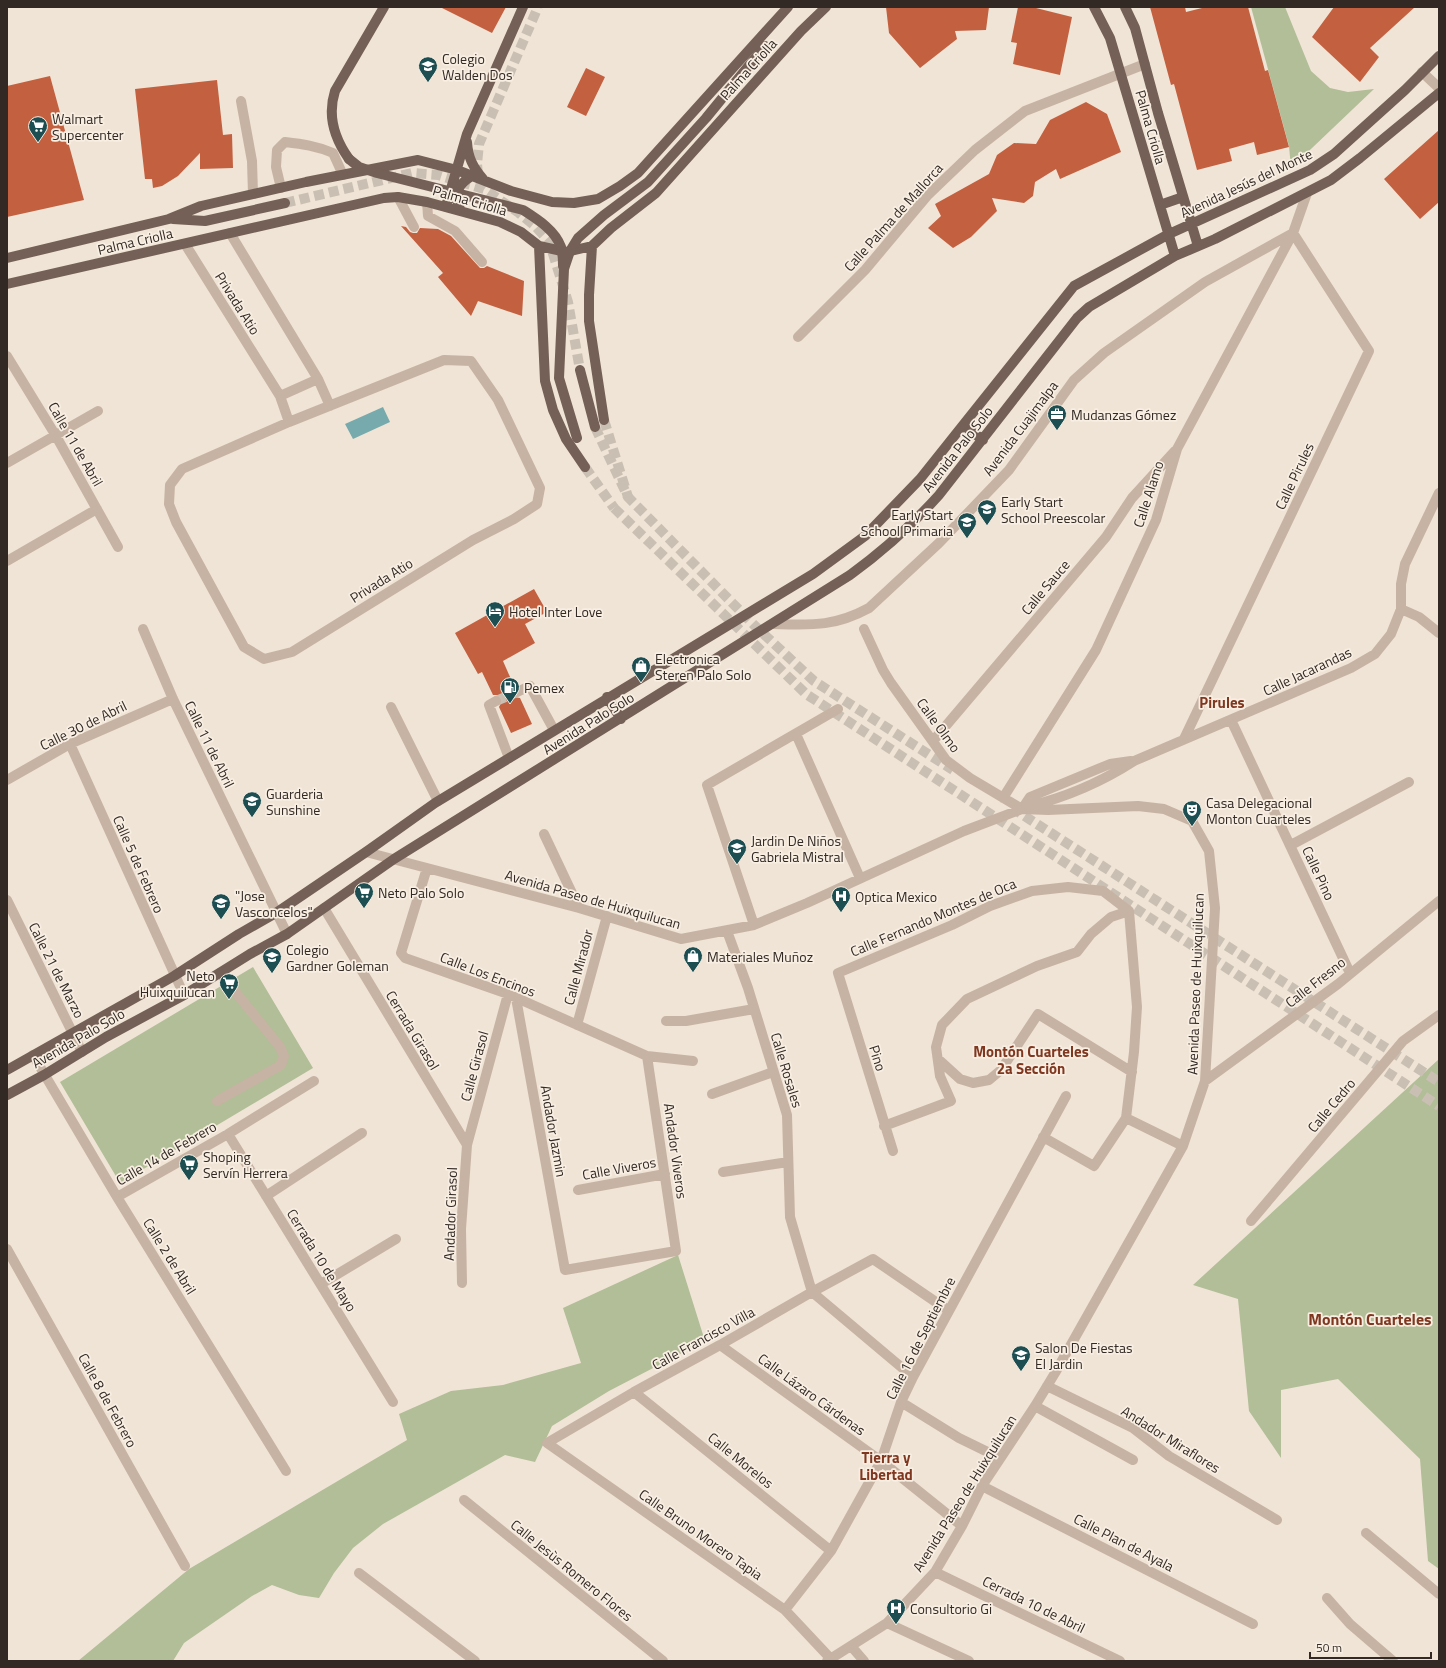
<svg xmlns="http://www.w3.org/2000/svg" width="1446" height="1668" viewBox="0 0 1446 1668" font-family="'Titillium Web',sans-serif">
	<rect width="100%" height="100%" fill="#f0e4d6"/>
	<!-- green -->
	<path fill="#b1be97" d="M1251 7H1285L1311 71 1330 88 1348 92 1374 89 1291 168 1289 146Z
		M253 967 313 1068 120 1183 60 1082Z
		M1439 1059V1569L1428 1561 1420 1459 1338 1379 1281 1390V1458L1249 1411 1238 1299 1193 1285Z
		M678 1255 705 1341 609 1391 552 1426 535 1462 505 1455 383 1524 353 1548 334 1573 319 1598 299 1595 272 1585 252 1596 184 1643 173 1661H78L189 1569 407 1440 399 1414 451 1391 503 1385 581 1363 563 1308Z"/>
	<!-- water -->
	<path fill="#76aaac" d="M383 407 390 422 353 439 345 424Z"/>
	<!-- building -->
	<path fill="#c36040" d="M440 7H506L492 33Z
		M886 7H989L986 30 955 31 957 39 920 68 889 33Z
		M1018 7H1032L1072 17 1060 75 1013 64 1017 43 1011 42Z
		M1150 7H1185L1186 12 1206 7H1248L1265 71 1268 70 1289 147 1257 155 1254 142 1229 149 1232 161 1197 170 1174 84 1171 85Z
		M1334 7H1415L1370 48 1379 57 1360 82 1312 37Z
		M586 68 605 77 586 116 567 107Z
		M50 76 84 200 7 217V86Z
		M217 80 223 135 232 134 233 168 200 169V153L178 176 162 186 153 188 152 179H145L135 89Z
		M1086 102 1107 114 1121 152 1060 179 1056 169 1035 182 1033 196 1024 203 992 198 997 211 971 237 953 248 928 228 941 216 935 204 989 174 997 155 1014 143 1036 144 1050 120Z
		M1439 130V202L1420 219 1384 179Z
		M401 226 406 227 410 232 413 233H417L420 228 438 229 451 236 480 268H484L487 266 524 281 522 316 478 301 471 316 438 277 443 273Z
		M534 589 547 612 525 624 535 643 503 661 514 686 512 689 511 694 514 697 520 698 532 724 511 733 499 707 502 701 501 697 499 695H493L482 672 478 674 455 633Z"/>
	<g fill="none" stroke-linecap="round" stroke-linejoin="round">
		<!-- minor-tunnel -->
		<path stroke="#cabfb3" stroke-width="10" stroke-dasharray="10 5" stroke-linecap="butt" d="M604 420 628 497
			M585 467 614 508
			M496 701 517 692"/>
		<!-- major-tunnel -->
		<path stroke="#cabfb3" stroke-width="10" stroke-dasharray="10 5" stroke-linecap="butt" d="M478 175 477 164 479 144 538 7
			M285 203 412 173 438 175 484 189 519 213 535 226 549 241 568 302 580 370
			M595 427 628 497 754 625 814 681 953 770
			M614 508 806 694 1439 1106
			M1012 808 1439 1082"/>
		<!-- minor -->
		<path stroke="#c7b3a3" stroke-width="10" d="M1422 72 1439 88
			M241 101 252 161 253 194
			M281 188 276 167 277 150 285 142C302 144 317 146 333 153L343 175
			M398 197 414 227
			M427 202 428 216 455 231 482 262
			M230 233 318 379 330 406
			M185 244 280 396 289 422
			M798 337 865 270 927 196 975 150 1025 111 1145 64
			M7 356 56 436 118 547
			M444 360 471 361 498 400 540 488 537 504 514 519 473 540 292 652 264 659 244 647 176 522 169 504 170 485 182 469 289 422Z
			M280 396 318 379
			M7 463 98 411
			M7 561 97 509
			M1401 609 1419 617 1439 633
			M773 624C811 625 834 627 869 608L939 543 1009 470 1074 380 1104 353 1205 282 1293 233 1369 351 1184 739
			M143 629 173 699 287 934
			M864 629 883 670 891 683 946 760 970 778 1022 809
			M517 692 530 686 554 730
			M496 701 489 705 509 758
			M391 707 438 801
			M1231 720 1350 973
			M796 734 860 878
			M933 741 1106 537 1132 498 1175 451
			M70 744 184 995
			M7 780 70 744 173 699
			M1003 798 1096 650 1156 520 1177 449 1293 233 1307 193
			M1030 806C1066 797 1103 781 1134 761L1351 668 1375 654 1391 634 1401 609V584L1405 564 1439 493
			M1022 809 1030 797 1110 764 1131 761
			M544 834 579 908
			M1291 845 1409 782
			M366 852 579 908 681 939 754 925 807 903 964 831 1022 809 1048 810 1138 806 1164 809 1192 821 1209 851 1215 908 1205 1081 1183 1146 1055 1373 1035 1406 982 1486 962 1526 935 1572 887 1623 827 1661
			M427 868 401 953 405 958 508 994 647 1056 693 1061
			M7 900 82 1052
			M324 908 467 1145
			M754 925 707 785 838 709
			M727 931 748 988 787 1115 790 1217 812 1292 913 1377
			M516 998 565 1270 676 1251 647 1056
			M666 1021H686L754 1009
			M577 1025 607 916
			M33 1055 117 1197 286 1471
			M938 1059 960 1079 973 1083 989 1080 1001 1070 1038 1014 1132 1072
			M1205 1081 1338 984 1439 901
			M712 1094 773 1072
			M217 1101 281 1065 284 1056 280 1047 220 973
			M1126 1118 1183 1146
			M884 1126 951 1101 940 1076 936 1047 942 1025 967 999 1037 966 1077 952 1091 934 1111 917 1129 911
			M228 1134 393 1402
			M1043 1137 1094 1166 1126 1118 1134 1052 1137 1007 1129 911
			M893 1151 838 973 952 925 990 906 1032 891 1068 887 1103 891 1129 911
			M723 1172 788 1162
			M578 1190 665 1174
			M266 1196 362 1133
			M117 1197 228 1134 314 1081
			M1251 1221 1403 1041 1439 1015
			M7 1249 185 1566
			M462 1283 461 1229 467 1145 508 994
			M321 1284 396 1239
			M720 1345 881 1461 962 1526
			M1047 1386 1133 1428 1169 1456 1277 1520
			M634 1392 831 1551
			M901 1402 959 1438 1000 1458
			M1035 1406 1133 1460
			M982 1486 1253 1624
			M464 1500 663 1661
			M1366 1533 1439 1594
			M935 1572 1120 1661
			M359 1573 475 1661
			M1327 1598 1350 1624 1393 1661
			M785 1610 831 1551 881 1461 901 1402 913 1377 1066 1096
			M887 1623 969 1661
			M851 1646 864 1661
			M831 1659 785 1610 547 1443 634 1392 720 1345 812 1292 873 1259 949 1311"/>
		<!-- major -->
		<path stroke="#746056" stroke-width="10" d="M1094 7 1110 38 1175 256
			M1125 7 1135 28 1158 113 1198 246
			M467 142C468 158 473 167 483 179
			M349 159C334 138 327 116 335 91L384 7
			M1160 205 1183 197
			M446 206 467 134 523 7
			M461 211C452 195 458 184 472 176
			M173 219 205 221 285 203
			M539 246 545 381 553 410 566 439 585 467
			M592 246 589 295V321L604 420
			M7 258 169 219 201 206 306 182 418 160 457 170 511 191 552 202 574 203 598 199 620 186 638 173 788 7
			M7 284 384 198 398 197 427 202 500 222 521 232 539 246 566 252 592 246 611 228 656 193 801 31 826 7
			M580 370 595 427
			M963 425 983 440
			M607 697 621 719
			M7 1070 174 976 239 934 276 913 366 852 435 803 813 574 865 536 920 479 1074 286 1169 234 1310 170 1334 154 1405 90 1439 56
			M7 1095 44 1075 106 1037 184 995 250 954 287 934 394 859 850 575C883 551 912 525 939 495L1077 318 1089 307 1175 256 1215 239 1331 180 1360 158 1439 93"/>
		<!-- major-bridge -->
		<path stroke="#746056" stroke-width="10" d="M349 159 359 167 377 173 523 210C537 219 555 230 561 247 563 253 563 260 563 266
			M577 438 559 378 564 269 570 251 578 238 604 215 648 182 706 118 765 46"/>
	</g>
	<!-- icons -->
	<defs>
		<symbol id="school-pin" viewBox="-11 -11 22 30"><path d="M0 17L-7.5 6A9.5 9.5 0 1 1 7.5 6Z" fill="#1c4e52" stroke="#f8eee2"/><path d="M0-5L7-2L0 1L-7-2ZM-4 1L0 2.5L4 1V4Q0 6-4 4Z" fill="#fff"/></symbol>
		<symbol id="supermarket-pin" viewBox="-11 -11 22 30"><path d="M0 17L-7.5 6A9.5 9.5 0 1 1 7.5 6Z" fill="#1c4e52" stroke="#f8eee2"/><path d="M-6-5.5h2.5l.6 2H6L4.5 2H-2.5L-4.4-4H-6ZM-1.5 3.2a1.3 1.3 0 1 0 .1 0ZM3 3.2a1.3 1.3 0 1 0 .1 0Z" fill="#fff"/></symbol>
		<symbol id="office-pin" viewBox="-11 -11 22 30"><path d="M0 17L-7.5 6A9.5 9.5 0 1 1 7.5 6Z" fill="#1c4e52" stroke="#f8eee2"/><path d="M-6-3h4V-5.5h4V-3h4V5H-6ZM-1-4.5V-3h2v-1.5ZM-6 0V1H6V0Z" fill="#fff"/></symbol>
		<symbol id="hotel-pin" viewBox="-11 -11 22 30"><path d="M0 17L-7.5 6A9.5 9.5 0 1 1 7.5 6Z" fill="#1c4e52" stroke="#f8eee2"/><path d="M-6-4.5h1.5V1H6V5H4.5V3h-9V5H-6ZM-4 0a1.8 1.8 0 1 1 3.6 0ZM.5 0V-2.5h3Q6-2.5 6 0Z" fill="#fff"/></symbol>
		<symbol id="shop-pin" viewBox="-11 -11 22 30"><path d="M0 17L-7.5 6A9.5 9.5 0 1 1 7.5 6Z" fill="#1c4e52" stroke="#f8eee2"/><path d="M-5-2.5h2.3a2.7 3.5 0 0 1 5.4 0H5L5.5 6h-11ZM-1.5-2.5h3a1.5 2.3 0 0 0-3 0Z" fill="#fff"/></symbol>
		<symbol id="fuel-pin" viewBox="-11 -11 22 30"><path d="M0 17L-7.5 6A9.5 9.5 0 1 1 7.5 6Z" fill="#1c4e52" stroke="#f8eee2"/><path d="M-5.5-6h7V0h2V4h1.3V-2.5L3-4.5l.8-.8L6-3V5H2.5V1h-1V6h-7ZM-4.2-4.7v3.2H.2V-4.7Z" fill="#fff"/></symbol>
		<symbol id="theatre-pin" viewBox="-11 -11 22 30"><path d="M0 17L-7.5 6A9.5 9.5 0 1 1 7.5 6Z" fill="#1c4e52" stroke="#f8eee2"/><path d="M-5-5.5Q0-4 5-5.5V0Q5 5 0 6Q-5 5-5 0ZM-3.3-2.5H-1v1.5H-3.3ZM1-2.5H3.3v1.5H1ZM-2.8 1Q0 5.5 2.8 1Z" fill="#fff"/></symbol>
		<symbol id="hospital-pin" viewBox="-11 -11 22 30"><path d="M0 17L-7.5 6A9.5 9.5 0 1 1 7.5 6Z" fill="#1c4e52" stroke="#f8eee2"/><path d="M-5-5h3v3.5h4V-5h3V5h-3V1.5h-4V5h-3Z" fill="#fff"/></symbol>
		<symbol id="university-pin" viewBox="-11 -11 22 30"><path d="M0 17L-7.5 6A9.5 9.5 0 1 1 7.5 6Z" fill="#1c4e52" stroke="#f8eee2"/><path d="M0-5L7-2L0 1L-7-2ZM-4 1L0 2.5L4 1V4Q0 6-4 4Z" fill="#fff"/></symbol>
	</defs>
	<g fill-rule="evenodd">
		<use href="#school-pin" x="417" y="55" width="22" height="30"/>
		<use href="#supermarket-pin" x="27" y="115" width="22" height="30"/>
		<use href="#office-pin" x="1046" y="403" width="22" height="30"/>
		<use href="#school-pin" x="976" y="498" width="22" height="30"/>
		<use href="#school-pin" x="956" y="511" width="22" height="30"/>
		<use href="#hotel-pin" x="484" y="600" width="22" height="30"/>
		<use href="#shop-pin" x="630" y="655" width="22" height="30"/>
		<use href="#fuel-pin" x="499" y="676" width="22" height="30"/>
		<use href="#school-pin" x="241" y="790" width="22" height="30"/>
		<use href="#theatre-pin" x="1181" y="799" width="22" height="30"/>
		<use href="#school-pin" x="726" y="837" width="22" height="30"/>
		<use href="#supermarket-pin" x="353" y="881" width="22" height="30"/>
		<use href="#hospital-pin" x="830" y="885" width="22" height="30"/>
		<use href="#school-pin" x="210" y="892" width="22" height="30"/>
		<use href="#shop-pin" x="682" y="945" width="22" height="30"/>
		<use href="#school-pin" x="261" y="946" width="22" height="30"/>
		<use href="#supermarket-pin" x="218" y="972" width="22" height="30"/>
		<use href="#supermarket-pin" x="178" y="1153" width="22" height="30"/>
		<use href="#university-pin" x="1010" y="1344" width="22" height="30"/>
		<use href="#hospital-pin" x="885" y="1597" width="22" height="30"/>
	</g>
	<g text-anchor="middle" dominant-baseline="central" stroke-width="3.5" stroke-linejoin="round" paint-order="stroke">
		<!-- poi labels -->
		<g font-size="14" fill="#322925" stroke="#f8eee2" text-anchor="start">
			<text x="442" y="58">Colegio<tspan x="442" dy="16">Walden Dos</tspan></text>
			<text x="52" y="118">Walmart<tspan x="52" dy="16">Supercenter</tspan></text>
			<text x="1071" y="414">Mudanzas Gómez</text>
			<text x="1001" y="501">Early Start<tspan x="1001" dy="16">School Preescolar</tspan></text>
			<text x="953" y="514" text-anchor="end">Early Start<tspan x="953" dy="16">School Primaria</tspan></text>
			<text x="509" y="611">Hotel Inter Love</text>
			<text x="655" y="658">Electronica<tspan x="655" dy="16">Steren Palo Solo</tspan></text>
			<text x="524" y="687">Pemex</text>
			<text x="266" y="793">Guarderia<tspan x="266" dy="16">Sunshine</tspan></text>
			<text x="1206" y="802">Casa Delegacional<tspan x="1206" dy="16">Monton Cuarteles</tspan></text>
			<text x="751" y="840">Jardin De Niños<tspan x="751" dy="16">Gabriela Mistral</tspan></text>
			<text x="378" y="892">Neto Palo Solo</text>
			<text x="235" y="895">"Jose<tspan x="235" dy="16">Vasconcelos"</tspan></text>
			<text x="855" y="896">Optica Mexico</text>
			<text x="286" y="949">Colegio<tspan x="286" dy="16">Gardner Goleman</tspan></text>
			<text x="707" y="956">Materiales Muñoz</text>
			<text x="215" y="975" text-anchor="end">Neto<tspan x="215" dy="16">Huixquilucan</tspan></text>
			<text x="203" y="1156">Shoping<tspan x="203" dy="16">Servín Herrera</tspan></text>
			<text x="1035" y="1347">Salon De Fiestas<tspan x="1035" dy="16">El Jardin</tspan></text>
			<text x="910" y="1608">Consultorio Gi</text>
		</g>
		<!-- street labels -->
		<g font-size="14" fill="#322925" stroke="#f8eee2">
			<text transform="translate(748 69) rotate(-48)">Palma Criolla</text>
			<text transform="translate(1151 127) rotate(74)">Palma Criolla</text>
			<text transform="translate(1246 183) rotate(-25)">Avenida Jesús del Monte</text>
			<text transform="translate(470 200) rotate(16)">Palma Criolla</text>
			<text transform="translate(893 217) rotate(-48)">Calle Palma de Mallorca</text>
			<text transform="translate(135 241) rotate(-13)">Palma Criolla</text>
			<text transform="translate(238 303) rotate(58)">Privada Atio</text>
			<text transform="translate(1020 428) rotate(-53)">Avenida Cuajimalpa</text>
			<text transform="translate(76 444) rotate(60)">Calle 11 de Abril</text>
			<text transform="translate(957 449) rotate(-52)">Avenida Palo Solo</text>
			<text transform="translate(1294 476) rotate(-65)">Calle Pirules</text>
			<text transform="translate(1148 494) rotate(-72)">Calle Alamo</text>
			<text transform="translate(381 580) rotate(-32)">Privada Atio</text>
			<text transform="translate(1045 587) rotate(-50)">Calle Sauce</text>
			<text transform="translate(1307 671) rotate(-25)">Calle Jacarandas</text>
			<text transform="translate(588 723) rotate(-32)">Avenida Palo Solo</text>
			<text transform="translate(83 725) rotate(-26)">Calle 30 de Abril</text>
			<text transform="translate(939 725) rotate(54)">Calle Olmo</text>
			<text transform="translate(210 744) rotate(64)">Calle 11 de Abril</text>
			<text transform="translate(139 864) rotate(66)">Calle 5 de Febrero</text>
			<text transform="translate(1319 873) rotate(65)">Calle Pino</text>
			<text transform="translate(593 899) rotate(16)">Avenida Paseo de Huixquilucan</text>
			<text transform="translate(933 917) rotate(-23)">Calle Fernando Montes de Oca</text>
			<text transform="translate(578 967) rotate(-75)">Calle Mirador</text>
			<text transform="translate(57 970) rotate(63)">Calle 21 de Marzo</text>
			<text transform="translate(488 974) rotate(21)">Calle Los Encinos</text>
			<text transform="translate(1315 982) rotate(-38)">Calle Fresno</text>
			<text transform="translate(1195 984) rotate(-88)">Avenida Paseo de Huixquilucan</text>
			<text transform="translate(413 1030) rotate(59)">Cerrada Girasol</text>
			<text transform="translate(78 1038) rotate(-30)">Avenida Palo Solo</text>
			<text transform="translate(878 1058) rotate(73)">Pino</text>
			<text transform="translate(474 1066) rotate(-75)">Calle Girasol</text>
			<text transform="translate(787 1070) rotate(73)">Calle Rosales</text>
			<text transform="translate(1331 1105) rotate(-50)">Calle Cedro</text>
			<text transform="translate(554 1131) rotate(80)">Andador Jazmin</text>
			<text transform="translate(676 1151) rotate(82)">Andador Viveros</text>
			<text transform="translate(166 1153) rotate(-30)">Calle 14 de Febrero</text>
			<text transform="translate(619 1168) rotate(-10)">Calle Viveros</text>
			<text transform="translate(450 1214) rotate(-88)">Andador Girasol</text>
			<text transform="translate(170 1256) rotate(58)">Calle 2 de Abril</text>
			<text transform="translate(322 1260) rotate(58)">Cerrada 10 de Mayo</text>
			<text transform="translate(703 1338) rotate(-29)">Calle Francisco Villa</text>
			<text transform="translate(920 1338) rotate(-63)">Calle 16 de Septiembre</text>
			<text transform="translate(812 1394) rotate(36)">Calle Lázaro Cárdenas</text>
			<text transform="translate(108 1400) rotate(61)">Calle 8 de Febrero</text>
			<text transform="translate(1171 1439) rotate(32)">Andador Miraflores</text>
			<text transform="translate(741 1460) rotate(39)">Calle Morelos</text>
			<text transform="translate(964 1493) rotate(-58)">Avenida Paseo de Huixquilucan</text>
			<text transform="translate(701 1534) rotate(35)">Calle Bruno Morero Tapia</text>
			<text transform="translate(1124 1542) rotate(27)">Calle Plan de Ayala</text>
			<text transform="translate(572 1570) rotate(39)">Calle Jesùs Romero Flores</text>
			<text transform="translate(1034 1604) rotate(26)">Cerrada 10 de Abril</text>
		</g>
		<!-- neighbourhood labels -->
		<g font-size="15" font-weight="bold" fill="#7f3720" stroke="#f8eee2">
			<text x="1222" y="702">Pirules</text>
			<text x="1031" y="1051">Montón Cuarteles<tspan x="1031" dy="17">2a Sección</tspan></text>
			<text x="886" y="1457">Tierra y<tspan x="886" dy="17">Libertad</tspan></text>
		</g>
		<!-- quarter labels -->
		<g font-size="16" font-weight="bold" fill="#7f3720" stroke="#f8eee2">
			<text x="1370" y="1319">Montón Cuarteles</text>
		</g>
	</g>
	<!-- border -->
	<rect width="1446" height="1668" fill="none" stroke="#322925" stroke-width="16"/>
	<!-- scale -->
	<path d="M1310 1652v6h121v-6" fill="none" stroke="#322925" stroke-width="2"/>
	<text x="1316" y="1652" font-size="12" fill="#322925" stroke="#f8eee2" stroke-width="3" paint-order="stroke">50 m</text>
</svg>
